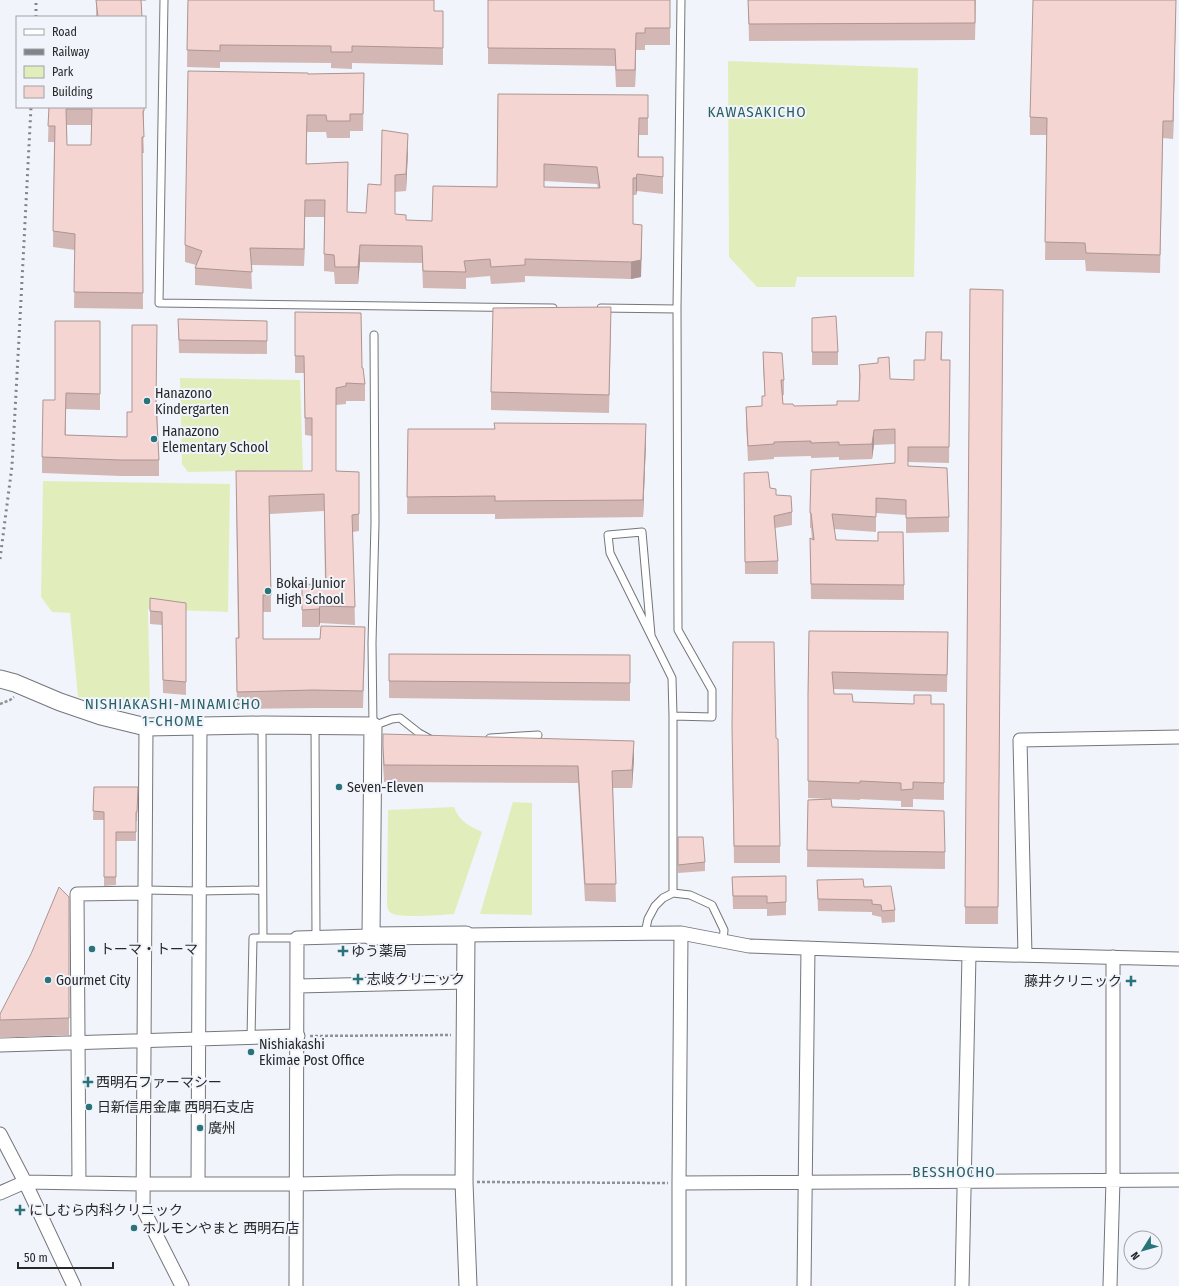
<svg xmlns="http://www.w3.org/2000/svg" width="1179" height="1286" viewBox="0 0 1179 1286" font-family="'Fira Sans Condensed','Noto Sans JP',sans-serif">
	<rect width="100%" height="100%" fill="#f1f4fa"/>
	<!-- green -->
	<path fill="#e1eebc" d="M728 61 918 68 914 277H797L795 287H757L729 257Z
		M180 378 300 380 303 470 188 472 182 464Z
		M43 481 230 484 228 612 148 609 150 703 78 697 70 613 52 612 41 597Z
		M513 802 532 803V915L480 914Z
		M454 807C459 821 469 826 482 832L454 914C442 915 403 918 393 914 387 912 387 906 387 900L388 810Z"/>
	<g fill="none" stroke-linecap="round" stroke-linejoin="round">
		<defs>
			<path id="service" d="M164 0 159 303 553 308
				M601 308 677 309
				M374 335 375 523 372 643 373 726 392 719 400 718 419 733 430 739
				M651 635 642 532 608 535 610 553 672 678 673 716
				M262 725 263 938
				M315 726 316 937
				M490 738 538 735
				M145 890 199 891 262 890
				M673 893V716L712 717V690L678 630 677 309 681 0
				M645 933 648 919 655 906 663 898 673 893 690 895 712 905 724 930 723 941
				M251 1038 253 938H297"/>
			<path id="minor" d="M146 727 143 1209 182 1286
				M466 935 681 933 749 946 969 954 1179 959
				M1025 955 1020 740 1179 737
				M298 986 466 982
				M0 1045 298 1036
				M0 1134 25 1182 74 1286
				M79 1183 77 894 144 893
				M679 1183 1179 1180
				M198 1184 200 726
				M0 1193 25 1182 142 1184H296L396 1182H464
				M296 1286 297 938 371 936
				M679 1286V1183L681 933
				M804 1286 808 948
				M962 1286 969 954
				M1110 1286 1113 1180V957"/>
			<path id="tertiary" d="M0 679 15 683 60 702 101 716 146 727 262 725 373 726 371 936 466 935 464 1182 468 1286"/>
		</defs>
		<!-- service casing -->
		<use href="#service" stroke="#73767b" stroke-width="9"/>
		<!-- minor casing -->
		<use href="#minor" stroke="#73767b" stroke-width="15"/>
		<!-- tertiary casing -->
		<use href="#tertiary" stroke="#73767b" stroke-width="19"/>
		<!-- path -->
		<path stroke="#8f9195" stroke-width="2.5" stroke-dasharray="3 2" stroke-linecap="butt" d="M0 704 10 700 14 697
			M310 1036 451 1035
			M477 1182 668 1183"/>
		<!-- service -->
		<use href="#service" stroke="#fff" stroke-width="7"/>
		<!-- minor -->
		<use href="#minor" stroke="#fff" stroke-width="13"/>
		<!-- tertiary -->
		<use href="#tertiary" stroke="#fff" stroke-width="17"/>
		<!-- rail -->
		<path stroke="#838488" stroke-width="3" stroke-dasharray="2 4" stroke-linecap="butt" d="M36 17V0
			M0 559 12 466 19 338 31 107"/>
	</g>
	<!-- wall -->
	<path fill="#d3b7b5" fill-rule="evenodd" d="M96 0H146V1H141L142 17H96Z
		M188 0H434V11H443V65L352 63V69L331 68V63L220 62V68L187 67Z
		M488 0 670 28V45H645V50H636L635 87H616L615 66 488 64Z
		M748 0H976L975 40 749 41Z
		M1176 0 1173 139 1163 138 1160 273 1086 271 1085 260H1045L1047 135H1030V117Z
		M364 73 363 131H350V138H327L326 132H307L306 164 348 179 347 212 366 213 381 185 408 151 406 191 395 192V214L406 220 432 221 497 187 498 94 648 118V135H639V157L663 177V194L637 191 636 195H633V224L642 242 641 277 631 279 525 276V282L491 284 490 276 466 278V289L423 288 422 263 360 262 358 284H335L334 272 324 271V217H305L304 266 251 265 252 289 195 285V268L196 265 185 262V245L308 74ZM544 181 597 184 598 188 544 187Z
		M49 107H144V127H143L144 153H142L143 309 74 308 75 250 53 247 54 142H48ZM67 125H91V145H67Z
		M970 289 1003 290 998 924H965Z
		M295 312 362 368 365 384V401H346V404L336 405V471L359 472V531L353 532 355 625 320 623 319 627H302V584L325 585 324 511 270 514 271 612H263V639L365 644 363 708H313L237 709 236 638H238L236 488 312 471V436L305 435 304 373H295Z
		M812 318 838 352V365H812Z
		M178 319 267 321V354L179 353Z
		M100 321V410L66 409V435L127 437 132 412 157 406 159 460V476H121L42 473V457L55 400Z
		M611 324 609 413 491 410V392Z
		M942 348V360H950L949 463 908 462V466L949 517V532L906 533V515L876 513V532L834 529 836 540 904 585V600L811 599 810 538 812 539 811 528H810V513L895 463V444L874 445 872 459 839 460V457L811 458V456L774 457V459L748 461 746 422V407L762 406V396H765L763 367V352L784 380V395H783V404L794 406 837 405 859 401V365L890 379 914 380 925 360Z
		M408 429 646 442 643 517 495 519V514H407Z
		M744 473 770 488 792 512V525L775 528 778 561V574H745Z
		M186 603V695L163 693 162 625 150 624V611Z
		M809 631 948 632 947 692 833 689 834 694 853 702 914 704H944V800L913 799V807H901V801L860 799V800L831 799 832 807 945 852V869L807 867 808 800 829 799 808 798V694Z
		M389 654 630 655V701L389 698Z
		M383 734 634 759 632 788H613L616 902 585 901 578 783 384 782 383 765Z
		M776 738 780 846V863H734L732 744Z
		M94 787H138L137 821H136V841H116V885L104 886V820H93Z
		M678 837 705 862V871L678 873Z
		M786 876V915L767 916V909H733L732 877Z
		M817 880 864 887 895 910V922L882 923 881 917 872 915V912L818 911Z
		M69 897V1035L0 1038V1014Z"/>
	<!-- shaded-wall -->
	<path fill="#ac9593" d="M1176 0 1173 139V121Z
		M636 33V50L635 87V70Z
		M307 115V132L306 181V164Z
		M408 134V151L406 191V174Z
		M637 174V191L636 195V178Z
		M305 200V217L304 266V249Z
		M642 225 641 277 631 279V262Z
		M360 245V262L358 284V267Z
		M646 424V442L643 517V500Z
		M874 430V445L872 459V444Z
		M320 606V623L319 627V609Z
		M634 741V759L632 788V770Z"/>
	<!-- building -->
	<path fill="#f5d5d2" stroke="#ac9593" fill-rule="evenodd" d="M96 0H141L142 17H98Z
		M188 0H434V11H443V48L352 46V52H331V46L220 45V51L187 50Z
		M488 0H670V28H645V33H636L635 70H616L615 49 488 48Z
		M748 0H975V23L749 24Z
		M1033 0H1176L1173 121H1163L1160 255 1086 253 1085 243 1045 242 1047 118 1030 117Z
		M188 71 308 73V74L364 73 363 114H350V121H327L326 115H307L306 164 348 162 347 212 366 213 368 184 381 185 382 130 408 134 406 174 395 175V214L406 215V220L432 221 433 186 497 187 498 94 648 95V118H639L638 157H663V177L637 174 636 178H633V224L642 225 641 260 631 262 525 259V265L491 267 490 259 464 261 466 272 423 271 422 246 360 245 358 267H335L334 255 324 254 325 200H305L304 249 250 248 252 272 195 268 202 251 185 245ZM544 164 597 167 600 188 544 187Z
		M49 107H144V111H143L144 137H142L143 293 74 292 75 234 53 231 55 126H48ZM66 109H92L91 145H67Z
		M970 289 1003 290 998 907H965Z
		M611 307 609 395 491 392 493 308Z
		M295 312 361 313 362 368H363L365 384 346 383V386L336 388V471L359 472V514L352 515 355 607 320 606 319 609 302 610V584L326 585 324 494 269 496 271 595H263V639H320L321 626 365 627 363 691 313 690 237 692 236 638H239L236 471H312V418H305L304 356H295Z
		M836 316 838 352H812V318Z
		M178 319 267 321V341L179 340Z
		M55 321H100V394L66 393 65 435 127 437V412H132V325H157L156 403 159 460H121L42 457 43 400H55Z
		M926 332H942L941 360H950L949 447H908V466L947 468 949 517 906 518V500L876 498V517L832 514 836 540 878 541V532H903L904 585 811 584 810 538 814 540 811 513H810L811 470 895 463V429L874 430 872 444 839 445V442L811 443V441L774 442V444L748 446 746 407 762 406V396H765L763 352 782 353 784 380H781L783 404H793L794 406 837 405V401H859L860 375 859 365 878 363V358L889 357 890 379 914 380V360H925Z
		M494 423 646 424 643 500 495 501V496L407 497 408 429H495Z
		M768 472 770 488 776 489V495L791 496 792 512 774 516 778 561 745 562 744 473Z
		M150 598 186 603V682L163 680 162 612 150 611Z
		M809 631 948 632 947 675 832 672 834 694H852L853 702 914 704V695H931V704H944V783L913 782V789L901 790V783L860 781V783L808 781V694Z
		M733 642H774L776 738 778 739 780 846H734L732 727Z
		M389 654 630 655V683L389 681Z
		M383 734 634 741 632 770 612 771 616 884H585L578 766 384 765 383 747Z
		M94 787H138L137 812H136V832H116V877H104V812L93 811Z
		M831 799 832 807 944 811 945 852 807 850 808 800Z
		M678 837H703L705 862 678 865Z
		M786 876V902L767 903V896H733L732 877Z
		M863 879 864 887 891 886 895 910 882 911 881 905 872 904V900L818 899 817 880Z
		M59 887 69 897V1018L0 1020V1014L31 954Z"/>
	<!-- markers -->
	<g fill="#2a737a" stroke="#f1f4fa" stroke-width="1.5">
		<circle cx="147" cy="401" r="4"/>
		<circle cx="154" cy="439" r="4"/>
		<circle cx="268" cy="591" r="4"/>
		<circle cx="339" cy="787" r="4"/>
		<circle cx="92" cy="949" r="4"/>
		<path d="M341 945h4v4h4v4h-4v4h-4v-4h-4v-4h4z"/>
		<path d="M356 973h4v4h4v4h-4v4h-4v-4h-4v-4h4z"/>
		<circle cx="48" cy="980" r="4"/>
		<path d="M1129 975h4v4h4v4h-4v4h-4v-4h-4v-4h4z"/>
		<circle cx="251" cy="1052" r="4"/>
		<path d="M86 1076h4v4h4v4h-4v4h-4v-4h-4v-4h4z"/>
		<circle cx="89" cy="1107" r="4"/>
		<circle cx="200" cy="1128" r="4"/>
		<path d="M18 1204h4v4h4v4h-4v4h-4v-4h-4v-4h4z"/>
		<circle cx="134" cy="1228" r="4"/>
	</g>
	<g text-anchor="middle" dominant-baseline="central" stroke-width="4" stroke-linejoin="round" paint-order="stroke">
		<!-- poi labels -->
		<g font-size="14" fill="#27282a" stroke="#f1f4fa" text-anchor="start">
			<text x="155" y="393">Hanazono<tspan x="155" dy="16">Kindergarten</tspan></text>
			<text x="162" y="431">Hanazono<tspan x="162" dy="16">Elementary School</tspan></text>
			<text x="276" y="583">Bokai Junior<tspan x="276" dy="16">High School</tspan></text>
			<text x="347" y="787">Seven-Eleven</text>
			<text x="100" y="949">トーマ・トーマ</text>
			<text x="351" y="951">ゆう薬局</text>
			<text x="367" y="979">志岐クリニック</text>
			<text x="56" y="980">Gourmet City</text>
			<text x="1122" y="981" text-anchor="end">藤井クリニック</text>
			<text x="259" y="1044">Nishiakashi<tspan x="259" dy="16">Ekimae Post Office</tspan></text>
			<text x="96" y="1082">西明石ファーマシー</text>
			<text x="97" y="1107">日新信用金庫 西明石支店</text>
			<text x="208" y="1128">廣州</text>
			<text x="29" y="1210">にしむら内科クリニック</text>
			<text x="142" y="1228">ホルモンやまと 西明石店</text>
		</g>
		<!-- neighbourhood labels -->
		<g font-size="15" letter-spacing="1" fill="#286167" stroke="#f1f4fa">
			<text x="757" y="112">KAWASAKICHO</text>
			<text x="173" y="704">NISHIAKASHI-MINAMICHO<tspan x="173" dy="17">1-CHOME</tspan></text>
			<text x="954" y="1172">BESSHOCHO</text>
		</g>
	</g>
	<!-- legend -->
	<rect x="16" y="16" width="130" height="92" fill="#f1f4fa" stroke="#a0a2a7"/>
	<rect x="24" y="29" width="20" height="6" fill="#ffffff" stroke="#a0a2a7"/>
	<text x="52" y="36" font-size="12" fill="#27282a">Road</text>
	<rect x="24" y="49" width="20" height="6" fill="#838488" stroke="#a0a2a7"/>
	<text x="52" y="56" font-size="12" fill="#27282a">Railway</text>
	<rect x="24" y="66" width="20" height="12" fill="#e1eebc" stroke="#a0a2a7"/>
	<text x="52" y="76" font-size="12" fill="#27282a">Park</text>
	<rect x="24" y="86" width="20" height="12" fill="#f5d5d2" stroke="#a0a2a7"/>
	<text x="52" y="96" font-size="12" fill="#27282a">Building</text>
	<!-- north arrow -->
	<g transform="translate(1143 1250) rotate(233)"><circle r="19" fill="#f1f4fa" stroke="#a0a2a7"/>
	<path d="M0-3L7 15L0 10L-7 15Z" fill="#2a737a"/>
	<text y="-6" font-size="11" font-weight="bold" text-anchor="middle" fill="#27282a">N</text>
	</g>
	<!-- scale -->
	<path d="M18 1262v6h95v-6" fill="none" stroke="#27282a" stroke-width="2"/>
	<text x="24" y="1262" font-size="12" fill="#27282a" stroke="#f1f4fa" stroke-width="3" paint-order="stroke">50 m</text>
</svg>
